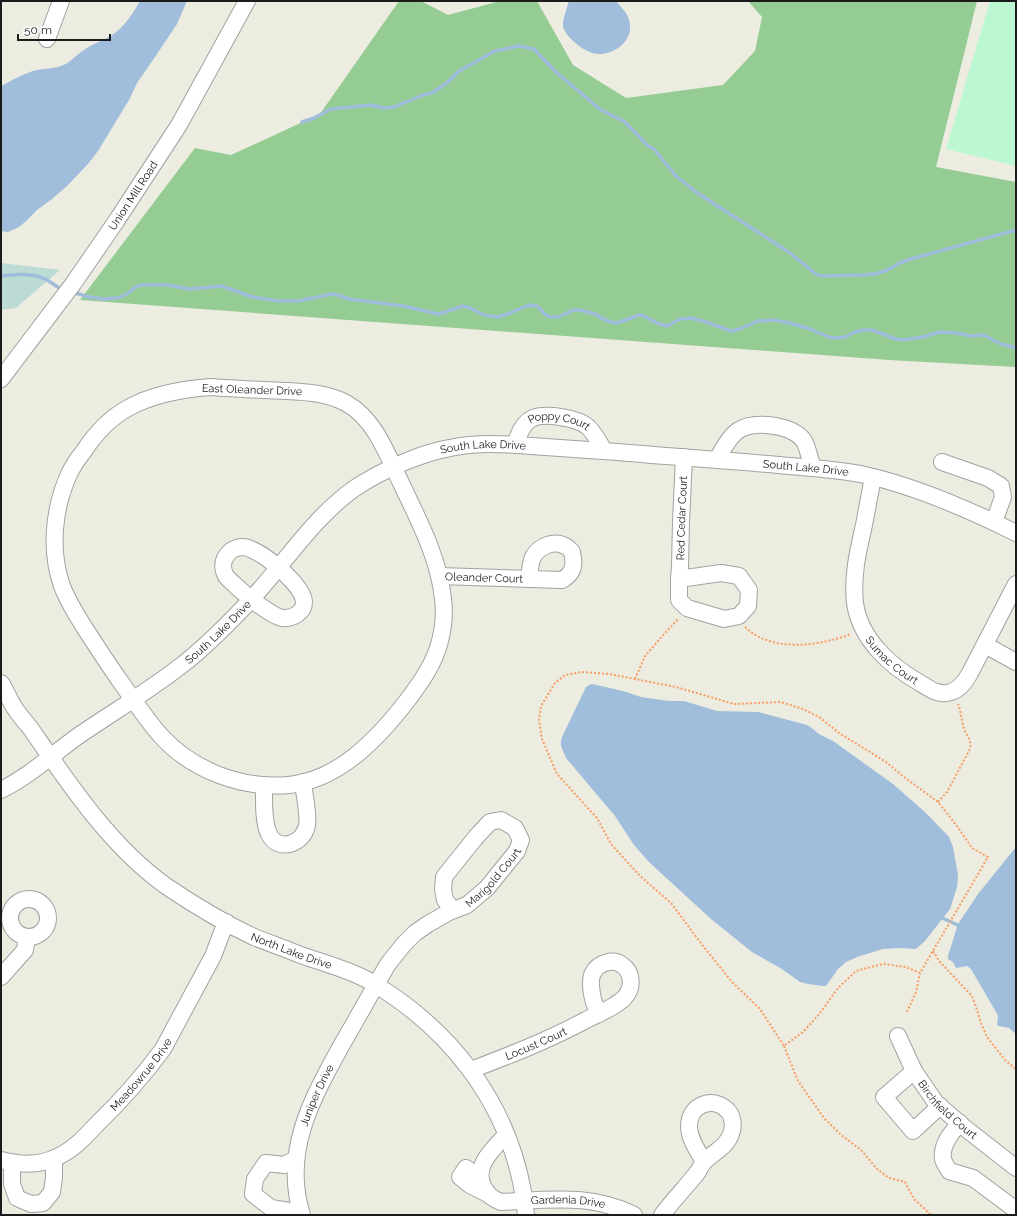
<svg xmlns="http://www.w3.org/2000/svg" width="1017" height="1216" viewBox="0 0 1017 1216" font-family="Raleway,sans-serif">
	<rect width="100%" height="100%" fill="#ecece0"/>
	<!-- forest -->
	<path fill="#95cc94" d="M399 1H421L448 15 500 1H537L573 65 626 98 723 85 755 51 762 17 748 1H977L936 167 1016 182V367L889 360 80 300 195 148 231 155 320 114Z"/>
	<!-- wetland -->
	<path fill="#bddbd5" d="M1 263 60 270 16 308 1 310Z"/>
	<!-- park -->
	<path fill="#bbf8d1" d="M990 1H1016V166L946 149Z"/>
	<!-- water -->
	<path fill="#a0bddb" d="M140 1H187L177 24 155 57 137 83 129 100 98 151 88 164 67 186 52 199 37 210 25 222 19 227 8 232 1 231V86C13 80 24 73 37 70 45 68 54 69 61 66 70 63 76 55 84 50 92 44 102 41 111 36 124 27 132 15 140 1Z
		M569 1H616C619 5 623 9 626 13 639 35 619 55 597 54 587 53 577 45 570 38 567 34 563 30 563 25 563 19 567 7 569 1Z
		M592 684 623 691 641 697 669 701H684L717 711 758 712 807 725 813 729 819 734 833 741 893 784 926 813 949 837 953 847 958 875 957 887 950 909 925 941 916 949 898 948 883 949 857 957 846 962 838 969 826 986H823L808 984 800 982 782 969 752 952 711 919 662 874 648 861 634 845 615 816 566 758 561 746V741L562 737 586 687 589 685Z
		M1016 847V1034L1009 1028 999 1026 997 1025 998 1016 996 1012 971 969 967 966 956 968 953 962 948 959V956L958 924 978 894Z"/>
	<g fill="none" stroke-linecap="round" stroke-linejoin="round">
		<!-- stream -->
		<path stroke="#a0bddb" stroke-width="3.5" d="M302 122 314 118 331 109 371 105 384 108 394 107 423 95 432 93 448 82 459 71 495 51 519 46 534 49 556 72 601 110 625 122 648 146 654 149 676 176 696 192 790 253 816 274 821 276 863 275 875 274 885 271 900 263 911 259 1016 230
			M1 276C16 274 31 273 45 279 52 282 57 288 64 290
			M72 292 89 297 104 299 117 298 127 294 133 289 140 285H167L190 289 221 286 253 297 278 301H298L332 294 338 295 349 299 403 306 429 312 439 314 463 306 470 308 484 315 497 317 508 314 529 305 537 306 546 315 551 317H558L574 310H580L595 314 603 319 611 322 616 323 623 321 639 315 644 316 657 323 666 326 669 325 680 319 691 318 703 321 731 331 740 329 758 321 773 320 790 323 810 329 829 337 835 338 845 337 855 332 863 330H872L896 339 903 340 923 337 940 332 956 333 972 336 984 335 1001 344 1016 348
			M940 917 962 927"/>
		<defs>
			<g id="minor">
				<path d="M47 39 61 1"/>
				<path id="s1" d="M1 379 73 284 117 220 179 125 247 1"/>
				<path d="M211 387C236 389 261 390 286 391 306 392 327 393 346 403 375 419 387 454 401 483 418 519 439 558 443 599 445 614 443 632 438 648 431 669 417 688 403 706 375 741 338 780 289 785 242 789 193 771 161 736 146 719 133 699 120 681 108 664 97 647 86 630 77 616 68 602 62 586 49 549 54 506 70 472 74 464 79 457 84 451 95 434 110 418 128 408 153 394 183 389 211 387Z"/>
				<path id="s2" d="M515 445C518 436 522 424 531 419 544 412 578 418 588 427 595 434 600 443 604 451"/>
				<path d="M717 459C723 450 729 436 739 430 755 420 793 425 804 441 808 448 810 460 813 468"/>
				<path d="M942 462 988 478 1001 486 1003 497 994 522"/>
				<path id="s3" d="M873 477C870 493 867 509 864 525 858 551 852 576 855 603 860 639 890 666 920 683 930 689 939 696 951 692 960 689 965 682 970 673L1016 584"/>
				<path d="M241 547C244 547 248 547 250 549 265 554 303 585 304 602 304 613 292 619 282 618 278 617 274 615 271 613 258 605 248 597 237 587 233 583 229 580 226 576 223 571 222 564 225 558 229 551 233 548 241 547Z"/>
				<path d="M721 573 739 576 749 590 748 606 739 616 724 619 687 608 679 600V579Z"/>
				<path id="s4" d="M439 576 562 580C574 573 575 565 572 552 570 550 568 547 565 546 554 540 539 546 533 557 530 563 530 572 529 579"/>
				<path id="s5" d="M679 579 680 567 681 522 684 457"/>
				<path d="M985 645 1016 662"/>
				<path id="s6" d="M1 683C7 692 10 702 16 710 21 717 26 723 31 729 69 784 110 846 166 886 194 905 224 923 254 937 269 943 284 948 298 954 322 963 349 969 371 982 449 1028 507 1101 523 1192 524 1199 525 1207 526 1215"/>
				<path d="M264 785C264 798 263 823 269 834 278 853 304 844 307 825 309 815 304 794 303 782"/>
				<path id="s7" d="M1 790C30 776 55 752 81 734 115 711 150 690 182 665 204 648 225 627 245 606 282 568 311 519 355 488 381 471 420 453 450 448 477 442 505 444 531 446 560 448 589 450 618 452 672 457 725 460 779 465 808 468 837 469 865 475 918 487 968 509 1016 533"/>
				<circle cx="29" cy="918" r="19"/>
				<path d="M1 977 25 950 27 937"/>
				<path id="s8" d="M898 1036 914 1071 936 1103 965 1128 1016 1168"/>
				<path id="s9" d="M471 1070C510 1055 549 1040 586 1020 596 1015 606 1011 615 1005 619 1002 623 1000 625 997 633 988 633 972 622 965 613 958 598 963 593 973 590 978 591 988 592 994 593 1001 596 1008 599 1014"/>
				<path d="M914 1071 884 1097 913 1131 940 1106"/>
				<path d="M960 1123C951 1133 941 1145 943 1159 944 1163 947 1167 949 1171L973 1178 1016 1210"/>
				<path id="s10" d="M506 1135C493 1149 472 1167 484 1188 489 1196 493 1199 501 1202 548 1200 590 1193 634 1215"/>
				<path d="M296 1159 284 1165 266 1163 255 1179 253 1194 271 1208 301 1213"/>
				<path id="s11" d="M1 1160C20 1165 39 1166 57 1157 73 1150 85 1137 97 1124 121 1101 143 1076 163 1049L213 956 226 922"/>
				<path d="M12 1163V1184L17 1198 31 1204 43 1203 52 1192 54 1177V1159"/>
				<path d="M480 1178 466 1168 460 1177 470 1185 488 1194"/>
				<path id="s12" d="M302 1215C282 1152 312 1099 341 1046 357 1019 372 991 388 964L404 944 415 933 428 924 449 912 467 905 487 888 517 851 521 840 515 828 501 820 490 822 476 837 444 877 443 889 445 900 453 910"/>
				<path d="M662 1215C673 1200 686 1187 697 1173 700 1169 701 1165 704 1162 713 1152 726 1148 731 1134 734 1127 733 1116 728 1111 713 1095 689 1105 689 1126 689 1139 698 1151 704 1162"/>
			</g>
		</defs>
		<!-- minor casing -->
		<use href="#minor" stroke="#a2a2a2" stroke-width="18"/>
		<!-- path -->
		<path stroke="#f99d64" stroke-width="2" stroke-dasharray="2 2" stroke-linecap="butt" d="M745 627C772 653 819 646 851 634
			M582 672 609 674 676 687 734 704 781 702 803 709 819 717 839 733 886 762 904 777 938 802 957 826 972 848 988 857 920 973 906 967 883 964 856 971 838 988 820 1013 803 1032 784 1046 760 1009 732 982 703 946 671 903 640 876 611 844 597 818 557 774 542 739 539 720 541 706 555 683 565 675Z
			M635 679 645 656 665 633 678 619
			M938 802 947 792 970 749C972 737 965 736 963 725 961 717 961 712 958 704
			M933 951 940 962 972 996 977 1010 981 1023 987 1037 1005 1060 1016 1069
			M907 1012 916 992 920 973
			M784 1046 798 1081 824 1118 840 1134 861 1150 878 1170 889 1178 905 1182 914 1199 931 1215"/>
		<!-- minor -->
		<use href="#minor" stroke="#fff" stroke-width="16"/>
	</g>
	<g text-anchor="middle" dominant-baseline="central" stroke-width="3" stroke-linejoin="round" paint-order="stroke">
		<!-- street labels -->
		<g font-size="11" fill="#1b1b1b" stroke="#fff">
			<text stroke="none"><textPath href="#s1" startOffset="226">Union Mill Road</textPath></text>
			<text transform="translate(252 390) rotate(2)">East Oleander Drive</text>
			<text stroke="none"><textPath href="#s2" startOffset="60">Poppy Court</textPath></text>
			<text stroke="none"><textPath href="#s7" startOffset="605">South Lake Drive</textPath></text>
			<text stroke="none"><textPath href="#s7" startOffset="929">South Lake Drive</textPath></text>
			<text stroke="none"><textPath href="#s5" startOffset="61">Red Cedar Court</textPath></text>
			<text stroke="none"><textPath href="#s4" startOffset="45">Oleander Court</textPath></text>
			<text stroke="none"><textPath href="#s7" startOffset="269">South Lake Drive</textPath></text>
			<text stroke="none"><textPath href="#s3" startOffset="198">Sumac Court</textPath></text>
			<text stroke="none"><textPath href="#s12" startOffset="412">Marigold Court</textPath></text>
			<text stroke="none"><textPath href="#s6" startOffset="405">North Lake Drive</textPath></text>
			<text stroke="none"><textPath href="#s9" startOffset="70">Locust Court</textPath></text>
			<text stroke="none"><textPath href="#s11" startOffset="176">Meadowrue Drive</textPath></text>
			<text stroke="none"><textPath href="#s12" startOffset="124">Juniper Drive</textPath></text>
			<text stroke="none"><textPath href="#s8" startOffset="90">Birchfield Court</textPath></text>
			<text stroke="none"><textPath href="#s10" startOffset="152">Gardenia Drive</textPath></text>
		</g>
	</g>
	<!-- border -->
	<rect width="1017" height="1216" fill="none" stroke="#1b1b1b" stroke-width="4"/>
	<!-- scale -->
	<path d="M18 34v6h92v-6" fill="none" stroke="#1b1b1b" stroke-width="2"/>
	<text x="24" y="34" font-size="12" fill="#1b1b1b" stroke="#ffffff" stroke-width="3" paint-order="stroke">50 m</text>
</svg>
